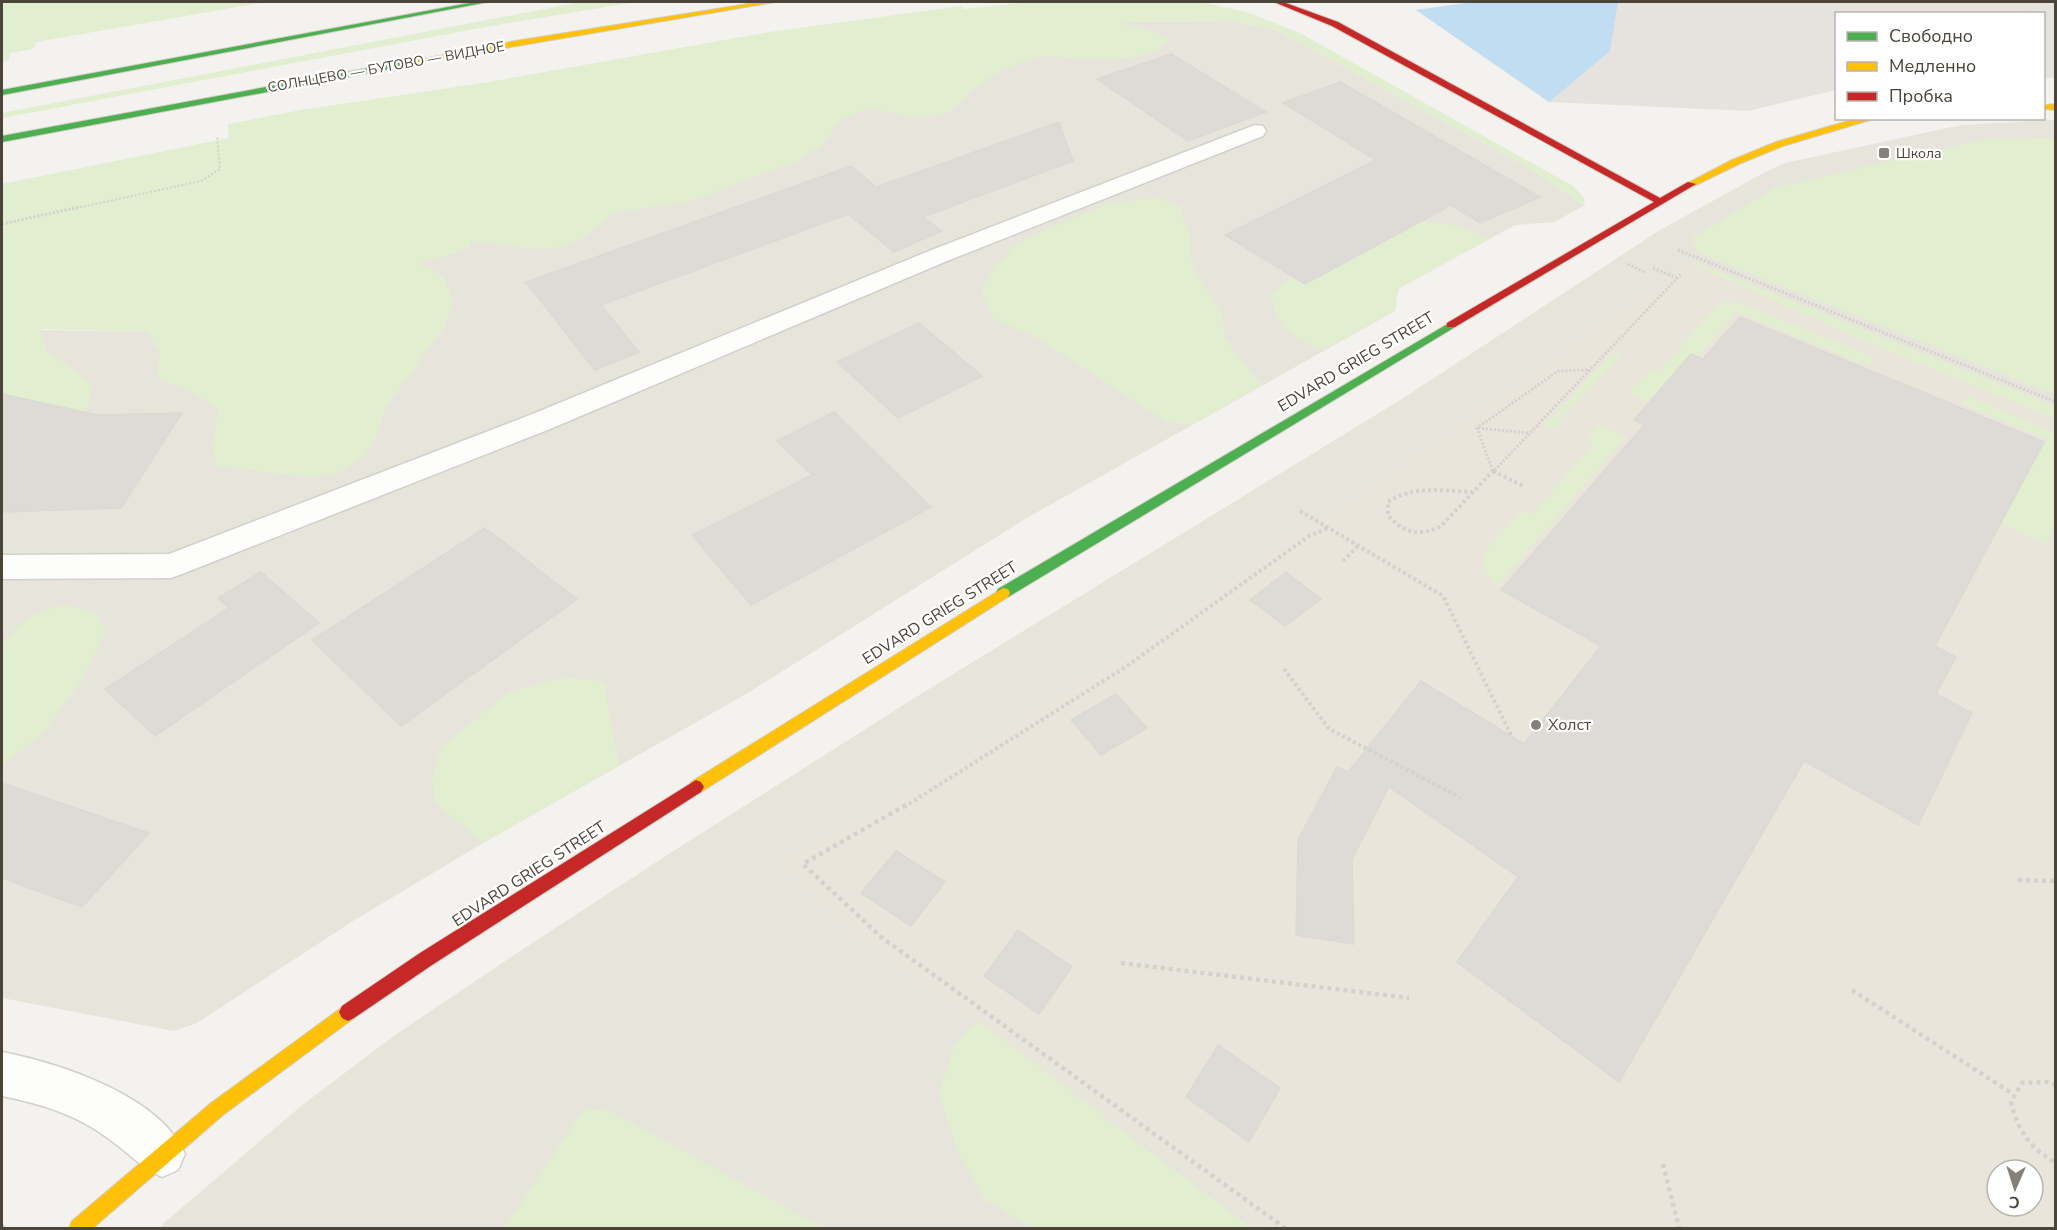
<svg xmlns="http://www.w3.org/2000/svg" width="2057" height="1230" viewBox="0 0 2057 1230" font-family="'Nunito Sans',sans-serif">
	<rect width="100%" height="100%" fill="#f4f2ee"/>
	<!-- residential -->
	<path fill="#e7e4dc" fill-rule="evenodd" d="M1231 21 1277 30 1532 170 1584 206 1554 222 1515 225 1398 289 1395 311 1025 519 746 694 483 843 353 921 197 1023 174 1031 2 998V329L186 333 469 248 479 209 1040 23Z
		M2055 120V1228H158L301 1106 395 1035 517 953 675 850 924 692 1405 397 1660 230 1767 171 1785 163 1961 125ZM1997 1170H2033V1206H1997Z"/>
	<!-- education -->
	<path fill="#eae5da" fill-rule="evenodd" d="M1693 262 2055 410V1228H1260L869 944 805 888 784 862 913 791 1119 660 1316 521 1333 516ZM1997 1170H2033V1206H1997Z"/>
	<!-- green -->
	<path fill="#e1eecf" d="M2 2H266L36 42 33 49 10 53 9 60 2 62Z
		M581 2H636L491 26 2 118V113Z
		M1031 2H1201L1246 12 1300 33 1573 186 1585 199 1584 206 1532 170 1277 30 1231 21 1115 22C1133 29 1151 27 1170 40 1150 62 1106 60 1078 59 1067 58 1053 55 1042 57 1005 64 974 84 950 113L919 118 867 108 841 120 824 143 797 161 695 200 612 213 583 238 565 247 533 249 471 241 469 248 419 263 444 277 453 302 446 325 387 406 376 437 364 457 339 473 306 477 217 466 212 449 218 410 191 392 157 378 160 352 147 332 41 329 46 352 70 366 92 385 88 406 71 425 2 476V184L229 138 228 124 301 110 483 83 769 32 962 6 964 9Z
		M2055 138V395L1699 253 1692 238 1775 188 1986 139Z
		M1156 198 1182 207 1183 220 1190 235 1192 266 1223 316 1224 337 1262 385 1191 425 1167 422 1035 337 992 318 981 289 996 265 1017 243 1108 203Z
		M1421 221C1447 222 1466 227 1489 239L1398 289 1395 311 1322 351C1290 335 1278 331 1271 294L1292 276 1305 284Z
		M1694 262 2055 406V419L1869 343 1692 264Z
		M1726 301 1748 306 1874 357 1868 366 1737 312 1655 406 1628 393 1651 369 1658 372 1719 304Z
		M1613 352 1621 355 1553 429 1545 426Z
		M1967 396 2055 433V526L2046 544 2000 523 2043 442 2047 443 2048 440 1961 404Z
		M1600 424 1626 437 1497 587 1483 567 1484 552 1522 510 1532 515 1594 444 1586 440Z
		M66 605 96 613 106 631 83 678 45 731 2 766V644C24 618 33 613 66 605Z
		M563 677 605 682 608 708 619 765 483 843 435 802 432 778 442 746 510 692Z
		M978 1021 1252 1228H1033L985 1200 957 1150 939 1095 954 1046Z
		M584 1109 610 1111 824 1228H505Z"/>
	<!-- parking -->
	<path fill="#e6e3df" d="M1473 2H2055V77L2044 79V14H1836V90L1748 111 1549 102 1416 10Z"/>
	<!-- water -->
	<path fill="#c0ddf1" d="M1473 2H1618L1610 51 1549 102 1416 10Z"/>
	<!-- building -->
	<path fill="#dedbd6" stroke="#dcd9d4" stroke-width="1.5" d="M1171 54 1266 112 1188 141 1097 79Z
		M1340 82 1540 197 1480 223 1451 205 1305 284 1225 235 1376 160 1283 103Z
		M1059 122 1073 161 923 217 942 231 894 252 848 214 601 305 639 352 595 370 526 282 851 166 876 187Z
		M1740 317 2044 442 1935 646 1956 657 1936 694 1972 713 1918 825 1804 761 1619 1082 1457 962 1518 877 1389 787 1352 859 1354 944 1296 935 1298 840 1337 767 1348 772 1421 681 1524 744 1601 646 1501 590 1644 425 1634 420 1691 354 1703 359Z
		M919 323 982 376 898 418 837 362Z
		M2 394 97 415 182 413 121 508 2 512Z
		M834 412 931 507 751 605 692 535 812 475 777 441Z
		M485 528 577 599 401 726 312 640Z
		M261 572 319 623 155 736 105 689 229 608 218 598Z
		M1286 572 1321 599 1285 626 1250 600Z
		M1116 694 1147 728 1101 755 1071 720Z
		M2 783 149 833 82 907 2 878Z
		M896 851 945 882 911 926 861 893Z
		M1018 930 1072 967 1039 1014 984 976Z
		M1218 1045 1280 1088 1249 1142 1186 1097Z"/>
	<g fill="none" stroke-linecap="round" stroke-linejoin="round">
		<defs>
			<path id="street" d="M1255 125 1263 126 1266 131 1263 136 947 261 550 429 182 574 171 578 2 579V555L169 554 530 415 929 251Z
				M2 1052C59 1063 161 1096 185 1154L178 1170 162 1177C141 1168 128 1152 109 1139 76 1114 41 1104 2 1096Z"/>
			<path id="fast" d="M475 2H488L2 95V90Z
				M412 60 416 62 415 64 2 142V136Z
				M1451 322 1456 325 1455 327 1008 597H998L996 593 998 589Z"/>
			<path id="slow" d="M760 2H775L412 64 408 62 515 41Z
				M2056 104V110L2044 109V105Z
				M1858 118H1877L1783 146 1739 164 1694 186 1686 184 1732 160 1776 142Z
				M1003 588 1008 589 1010 593 1008 597 701 792 696 794 691 792 688 787 691 782Z
				M348 1003 354 1006 357 1012 354 1018 223 1115 93 1228H69L72 1221 211 1103Z"/>
			<path id="jam" d="M1274 2H1283L1338 22 1660 198 1688 182 1696 184 1455 327H1447V323L1654 202 1332 26Z
				M696 780 701 782 704 787 701 792 432 965 354 1018 348 1021 342 1018 339 1012 342 1006 420 953Z"/>
		</defs>
		<!-- street casing -->
		<use href="#street" stroke="#d2d0cb" stroke-width="3"/>
		<!-- fast casing -->
		<use href="#fast" stroke="#d3cfc5" stroke-width="2"/>
		<!-- slow casing -->
		<use href="#slow" stroke="#d3cfc5" stroke-width="2"/>
		<!-- jam casing -->
		<use href="#jam" stroke="#d3cfc5" stroke-width="2"/>
		<!-- path-far3 -->
		<path stroke="#d3d2cc" stroke-width="2" stroke-dasharray="2 2" stroke-linecap="butt" d="M72 209 201 181 220 169 217 136"/>
		<!-- path-far2 -->
		<path stroke="#d3d2cc" stroke-width="3" stroke-dasharray="2 2" stroke-linecap="butt" d="M2 224 79 207
			M1678 250 2056 402
			M1628 264 1646 273
			M1653 268 1677 278
			M1478 428 1529 433
			M1492 473 1682 273
			M1496 473 1493 471 1477 428 1558 371 1589 370"/>
		<!-- path-far1 -->
		<path stroke="#d3d2cc" stroke-width="4" stroke-dasharray="3 3" stroke-linecap="butt" d="M1493 471 1523 486
			M1473 492C1446 491 1412 485 1388 502V515C1402 533 1421 537 1441 526L1493 471
			M1300 511 1443 596 1511 735
			M1343 561 1358 546
			M1284 669 1329 729 1461 798
			M904 807 1127 666 1309 536 1328 528"/>
		<!-- path -->
		<path stroke="#d3d2cc" stroke-width="4.5" stroke-dasharray="4 4" stroke-linecap="butt" d="M906 805 803 864 881 937 1285 1228
			M2018 880 2056 881
			M1121 963 1409 998
			M1852 990 2013 1094
			M2056 1085 2047 1082 2022 1083 2011 1102C2017 1130 2031 1149 2056 1163
			M1663 1164 1679 1228
			M2 1226 4 1228"/>
		<!-- street -->
		<use href="#street" fill="#fdfdfc" fill-rule="evenodd"/>
		<!-- fast -->
		<use href="#fast" fill="#4caf50" fill-rule="evenodd"/>
		<!-- slow -->
		<use href="#slow" fill="#ffc107" fill-rule="evenodd"/>
		<!-- jam -->
		<use href="#jam" fill="#c62828" fill-rule="evenodd"/>
	</g>
	<!-- markers -->
	<g fill="#868178" stroke="#fff" stroke-width="2">
		<rect x="1878" y="147" width="12" height="12" rx="3"/>
		<circle cx="1536" cy="725" r="6"/>
	</g>
	<g text-anchor="middle" dominant-baseline="central" stroke-width="4.5" stroke-linejoin="round" paint-order="stroke">
		<!-- far-street labels -->
		<g font-size="14" fill="#4b4439" stroke="#fff">
			<text transform="translate(386 67) rotate(-10)">СОЛНЦЕВО — БУТОВО — ВИДНОЕ</text>
		</g>
		<!-- far-poi labels -->
		<g font-size="14" fill="#4b4439" stroke="#fff" text-anchor="start">
			<text x="1896" y="153">Школа</text>
		</g>
		<!-- street labels -->
		<g font-size="16" fill="#4b4439" stroke="#fff">
			<text transform="translate(1356 362) rotate(-31)">EDVARD GRIEG STREET</text>
			<text transform="translate(940 613) rotate(-32)">EDVARD GRIEG STREET</text>
			<text transform="translate(529 874) rotate(-33)">EDVARD GRIEG STREET</text>
		</g>
		<!-- poi labels -->
		<g font-size="16" fill="#4b4439" stroke="#fff" text-anchor="start">
			<text x="1548" y="725">Холст</text>
		</g>
	</g>
	<!-- border -->
	<rect width="2057" height="1230" fill="none" stroke="#4b4439" stroke-width="6"/>
	<!-- legend -->
	<rect x="1835" y="12" width="210" height="108" fill="#ffffff" stroke="#b7b4b0" stroke-width="1.5"/>
	<rect x="1847" y="32" width="30" height="9" fill="#4caf50" stroke="#b7b4b0" stroke-width="1.5"/>
	<text x="1889" y="42" font-size="18" fill="#4b4439">Свободно</text>
	<rect x="1847" y="62" width="30" height="9" fill="#ffc107" stroke="#b7b4b0" stroke-width="1.5"/>
	<text x="1889" y="72" font-size="18" fill="#4b4439">Медленно</text>
	<rect x="1847" y="92" width="30" height="9" fill="#c62828" stroke="#b7b4b0" stroke-width="1.5"/>
	<text x="1889" y="102" font-size="18" fill="#4b4439">Пробка</text>
	<!-- north arrow -->
	<g transform="translate(2015 1188) rotate(183)"><circle r="28" fill="#ffffff" stroke="#b7b4b0" stroke-width="1.5"/>
	<path d="M0-4.5L10 22L0 15L-10 22Z" fill="#868178"/>
	<text y="-9" font-size="16" font-weight="bold" text-anchor="middle" fill="#4b4439">С</text>
	</g>
</svg>
